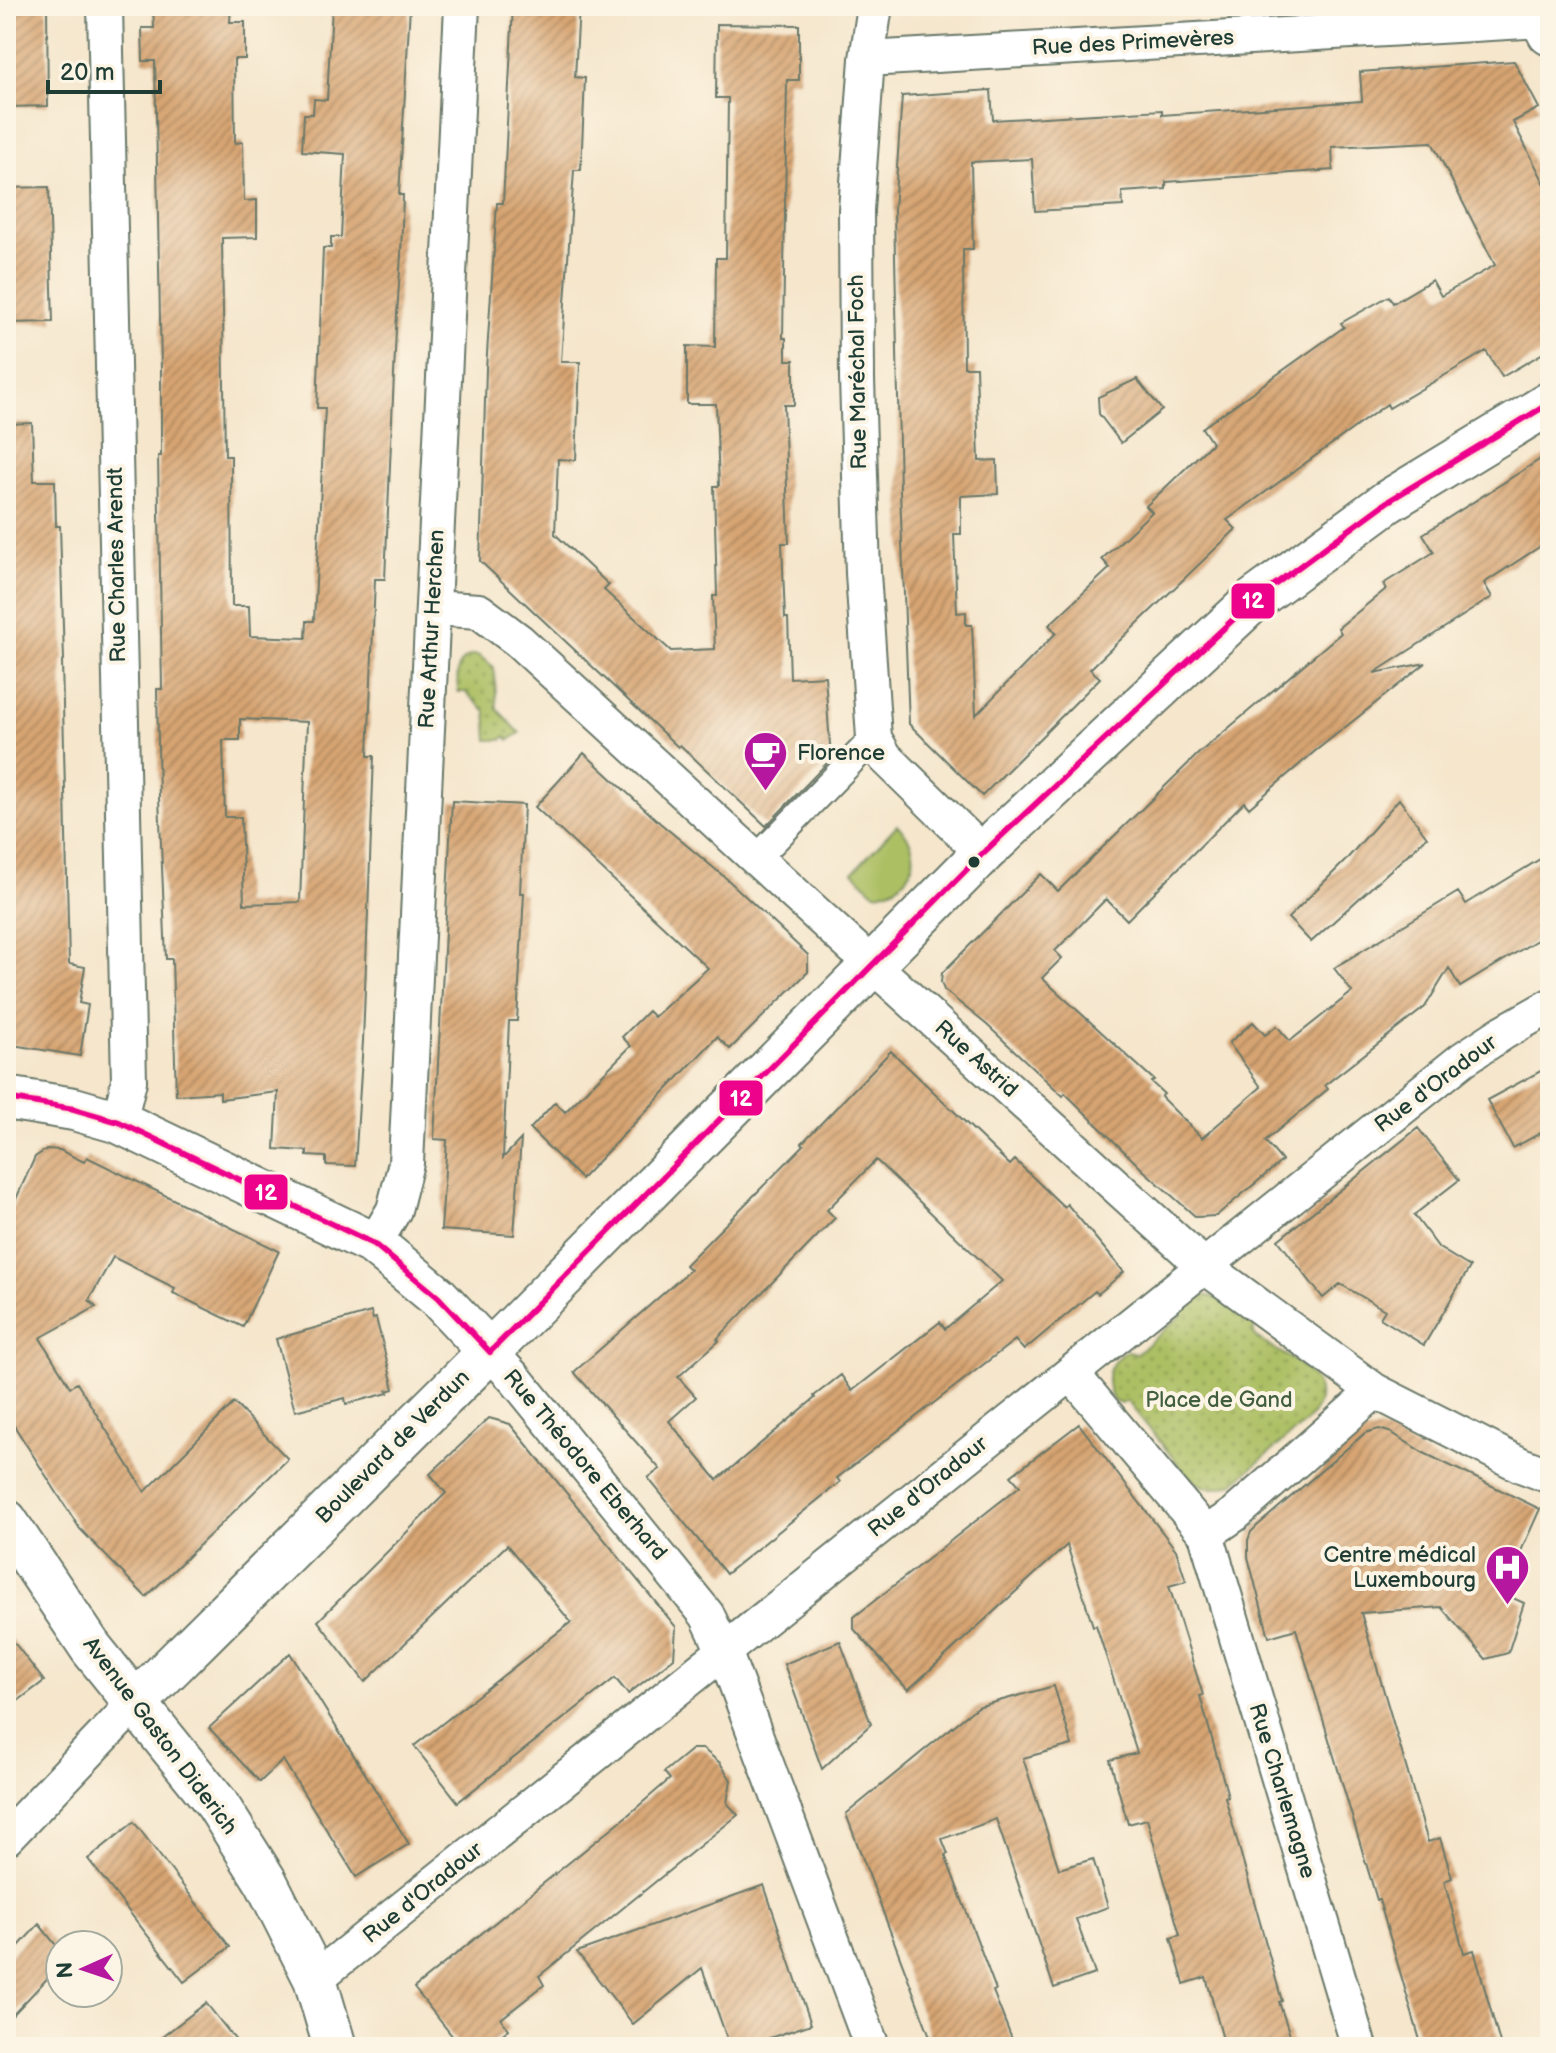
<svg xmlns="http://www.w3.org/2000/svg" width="1556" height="2053" viewBox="0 0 1556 2053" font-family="'Balsamiq Sans',sans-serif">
	<defs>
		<pattern id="park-dots" width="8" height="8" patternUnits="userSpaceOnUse" patternTransform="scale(2)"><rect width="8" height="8" fill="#acbf63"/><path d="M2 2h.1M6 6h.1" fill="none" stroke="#8b9c52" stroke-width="1.8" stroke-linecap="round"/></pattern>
		<pattern id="building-hatch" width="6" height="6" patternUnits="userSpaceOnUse" patternTransform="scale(2)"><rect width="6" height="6" fill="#d7a472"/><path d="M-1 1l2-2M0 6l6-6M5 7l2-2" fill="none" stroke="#ae875e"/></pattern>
	</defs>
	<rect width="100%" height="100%" fill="#fcf5e5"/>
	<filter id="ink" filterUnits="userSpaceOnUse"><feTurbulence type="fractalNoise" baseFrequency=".0125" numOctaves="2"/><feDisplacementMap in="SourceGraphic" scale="16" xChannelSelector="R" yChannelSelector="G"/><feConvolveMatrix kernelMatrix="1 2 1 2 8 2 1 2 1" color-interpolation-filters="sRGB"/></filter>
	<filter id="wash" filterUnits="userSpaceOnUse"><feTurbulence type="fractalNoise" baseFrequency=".006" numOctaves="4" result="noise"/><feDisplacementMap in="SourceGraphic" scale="32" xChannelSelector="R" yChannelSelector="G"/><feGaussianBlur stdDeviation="1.8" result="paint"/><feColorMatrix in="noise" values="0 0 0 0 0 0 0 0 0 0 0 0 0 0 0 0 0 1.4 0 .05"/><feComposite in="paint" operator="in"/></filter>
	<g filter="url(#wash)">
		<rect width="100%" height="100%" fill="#f5e6cc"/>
		<!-- grass -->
		<path fill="#acbf63" stroke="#667e4c" stroke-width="2" d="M897 825C927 851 914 889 875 893L853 872Z"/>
		<!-- park -->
		<path fill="url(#park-dots)" stroke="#667e4c" stroke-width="2" d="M472 655 479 656 494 667 497 709 520 733 509 740 505 736 502 740H488L486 711 465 692H458C458 674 453 662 472 655Z
			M1205 1295 1220 1299 1255 1321 1254 1333 1256 1338C1286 1357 1345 1380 1307 1421L1234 1483C1214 1491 1203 1490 1187 1475L1127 1401 1121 1404 1113 1401C1104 1379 1106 1366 1125 1351L1136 1354 1182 1315 1180 1308 1182 1303 1192 1297Z"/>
		<g id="blocks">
			<!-- building -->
			<path fill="url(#building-hatch)" fill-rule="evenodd" d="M6 6H47L48 106 6 107Z
				M153 6H231L230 22H245V59H234L235 143 243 142 244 201 257 200V237L222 238 225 456H231L232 606H249L250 636 306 638 307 621H314L325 408H317L323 248H331V237H341L345 154 302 151 304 114H313L314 99 327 100 332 6H410L399 195H403L401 255 396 329 385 579H375L368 756H374L363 1041 355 1166 326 1165V1157L307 1156V1151L275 1149 278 1092 220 1099V1092L176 1095 172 959H166L159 798 157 689H162L158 456H161V371L155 61H143L142 28H154ZM240 719 307 722 300 902 244 904 241 817H225L223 740H240Z
				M513 6H579L575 77 585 78 581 170H574L561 362H580L576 460 558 459 555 534 609 585 604 590 671 651 715 649 713 596H717L714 486H719L716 404H687V346L715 347 716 258H726L728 98H716L717 24 799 25V80H787L783 338H786V360H794V405H784L789 543H782L785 618H788L790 678 825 676 831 759 766 826 680 745 678 747 480 561 486 369 497 203H503Z
				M1514 61 1539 108 1513 122 1550 194V349L1502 377 1486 351 1389 408 1387 404 1227 520 1236 529 1090 669 1100 678 982 796 909 724 900 491 894 210 902 96 991 90 993 120 1162 110V115L1362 101 1360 72ZM1432 142 1495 265 1441 296 1432 280 1393 303 1389 296 1341 323 1344 327 1202 428 1212 443 1146 506 1152 512 1102 559 1110 568 1049 625 1056 633 976 715 972 625H966V612L957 613 954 534H961V496L998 494 997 460 979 461 976 367H964L963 249H973L971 162 1032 159 1035 211 1123 206 1122 192 1166 189V182L1333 170 1332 147Z
				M49 187 53 322 6 323V188Z
				M1137 379 1162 410 1121 443 1099 414 1098 397Z
				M32 423 34 481H55L56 526H60L64 660 62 661 69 964 85 967 79 1003 88 1005 80 1056 6 1044V424Z
				M1550 453V540L1484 583 1492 597 1374 673 1426 663 1314 752 1249 808 1244 802 1127 920 1106 899 1055 951 1062 958 1042 978 1154 1080 1151 1082 1164 1094 1161 1097 1202 1138 1261 1087 1229 1043 1253 1022 1265 1035 1277 1026 1290 1041 1352 992 1334 968 1458 892 1466 904 1550 853V932L1460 987 1449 968 1425 1007 1325 1085 1328 1089 1265 1141 1282 1161 1216 1216 1196 1217 1143 1170 1065 1093 1063 1096 987 1025 944 990 941 982 942 973 1041 874 1058 891 1199 753 1341 633 1338 628 1386 589 1383 584 1434 552 1423 534Z
				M584 753 660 823 727 879 808 955V972L730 1049 717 1037 581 1179 530 1129 555 1102 565 1112 631 1046 622 1037 648 1011 654 1017 708 968 535 807Z
				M1399 799 1427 837 1311 942 1288 918 1345 861Z
				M452 801 524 805 520 893H524L517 1021H509L503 1158 521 1139 514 1235 441 1230 447 1140 434 1139Z
				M891 1051 1010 1165 1015 1160 1064 1207 1067 1204 1124 1272 1098 1294 1095 1291 1024 1350 1015 1340 837 1478 840 1482 726 1574 648 1478 660 1469 574 1372 690 1270 685 1265 804 1145 802 1143ZM876 1160 1002 1281 945 1329 940 1322 852 1391 841 1375 814 1396 815 1398 717 1480 669 1421 696 1397 678 1377 719 1341 717 1339 835 1218 827 1210Z
				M1550 1066V1128L1513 1148 1487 1100Z
				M1418 1128 1459 1180 1414 1215 1439 1248 1470 1267 1424 1345 1380 1318 1385 1310 1340 1284 1323 1298 1278 1240Z
				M47 1149 60 1150 84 1162 87 1157 279 1251 243 1327 173 1293 175 1288 113 1257 89 1300 96 1307 40 1338 70 1387 77 1383 145 1492 234 1403 288 1459 146 1597 80 1529 6 1413V1221L35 1157Z
				M371 1312 373 1319 376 1318 394 1389 387 1391 388 1393 346 1404 345 1398 295 1411 276 1339Z
				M489 1418 510 1424 676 1627 674 1658 628 1694 615 1678 458 1802 414 1746 571 1622 507 1545 365 1682 318 1621 446 1493 430 1474Z
				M1079 1424 1176 1550 1186 1581 1169 1586 1203 1695 1200 1696 1228 1796 1225 1797 1282 2001 1279 2002 1294 2047H1225L1206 1977 1184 1984 1171 1938 1180 1935 1147 1819 1128 1824 1110 1760 1137 1753 1096 1625 1093 1626 1067 1545 908 1690 854 1629V1617L1020 1486 1011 1476Z
				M1379 1429 1392 1433 1422 1452 1540 1509 1502 1593 1524 1603 1508 1653 1486 1659 1441 1607 1361 1613 1428 1842 1440 1838 1452 1878 1444 1881 1464 1953 1474 1950 1501 2047H1422L1379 1900H1377L1296 1629 1269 1637 1248 1557V1540L1251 1532 1257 1526 1365 1433Z
				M6 1632 44 1681 6 1710Z
				M840 1641 871 1724 822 1769 784 1664Z
				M290 1653 409 1844 356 1877 283 1760 260 1782 209 1728Z
				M1054 1686 1072 1745 1023 1758 1059 1869 1093 1859 1108 1907 1076 1919 1095 1974 1054 1988 996 1819 942 1839 948 1854 945 1855 996 1990 993 1991 1015 2047H934L846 1814 977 1707Z
				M692 1749H703L720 1763 731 1780 727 1803 738 1815 539 1976 544 1985 501 2019 509 2029 486 2047H461L414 1988 628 1815 670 1779 664 1772Z
				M134 1822 230 1947 184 1982 88 1859Z
				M764 1885 811 2024 743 2047H730L702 1968 633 2024 577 1952Z
				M39 1924 60 1950V1965L6 2022V1960Z
				M206 2003 241 2047H149Z"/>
		</g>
	</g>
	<g filter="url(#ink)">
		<use href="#blocks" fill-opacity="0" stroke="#6a7869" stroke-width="2"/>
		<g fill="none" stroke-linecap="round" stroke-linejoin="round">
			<defs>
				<path id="pedestrian" d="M756 859 874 738"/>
				<path id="minor" d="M105 6 129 1081 119 1122
					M875 6 867 59 856 210 857 379 863 573 874 738 885 757 983 853
					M867 59 1543 20
					M433 608 479 611 519 641 846 941 1204 1266 1375 1391 1521 1465 1550 1476
					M374 1244 394 1210 406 1163 462 6
					M490 1352 517 1381 707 1615 724 1651 872 2047
					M1071 1373 1206 1534 1359 2047
					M1206 1534 1235 1514 1375 1391
					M6 1838 135 1703
					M315 1979 1463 1059 1504 1032 1550 1006"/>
				<path id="tertiary" d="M6 1098 74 1109 119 1122 374 1244 438 1297 490 1352
					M6 1521 91 1648 217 1804 266 1882 315 1979 335 2047
					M135 1703 516 1325 983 853 1254 600 1387 502 1550 403"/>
				<path id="primary" d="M1536 6 1550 33"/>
			</defs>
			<!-- pedestrian casing -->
			<use href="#pedestrian" stroke="#6a7869" stroke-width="30"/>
			<!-- minor casing -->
			<use href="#minor" stroke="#6a7869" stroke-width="38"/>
			<!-- tertiary casing -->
			<use href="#tertiary" stroke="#6a7869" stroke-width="46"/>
			<!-- primary casing -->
			<use href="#primary" stroke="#6a7869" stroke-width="48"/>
			<!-- pedestrian -->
			<use href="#pedestrian" stroke="#fff" stroke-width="26"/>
			<!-- minor -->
			<use href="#minor" stroke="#fff" stroke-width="34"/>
			<!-- tertiary -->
			<use href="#tertiary" stroke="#fff" stroke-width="42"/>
			<!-- primary -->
			<use href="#primary" stroke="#fff" stroke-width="44"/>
			<defs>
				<path id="bus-1" d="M6 1098 74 1109 119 1122 374 1244 438 1297 490 1352
					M490 1352 983 853 1254 600 1387 502 1550 403"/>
			</defs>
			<!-- bus-1 casing -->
			<use href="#bus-1" stroke="#fcf5e5" stroke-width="12"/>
			<!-- bus-1 -->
			<use href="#bus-1" stroke="#ed028c" stroke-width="6"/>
		</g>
	</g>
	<!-- icons -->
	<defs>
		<symbol id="cafe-pin" viewBox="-11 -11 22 30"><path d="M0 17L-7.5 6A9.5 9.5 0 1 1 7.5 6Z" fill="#b5179e" stroke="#fcf5e5"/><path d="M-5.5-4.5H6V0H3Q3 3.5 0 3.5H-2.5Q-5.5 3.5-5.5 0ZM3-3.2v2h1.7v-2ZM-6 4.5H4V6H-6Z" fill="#fff"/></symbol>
		<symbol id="hospital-pin" viewBox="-11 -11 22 30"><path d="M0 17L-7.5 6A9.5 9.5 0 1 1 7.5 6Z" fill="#b5179e" stroke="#fcf5e5"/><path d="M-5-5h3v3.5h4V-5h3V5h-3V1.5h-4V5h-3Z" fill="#fff"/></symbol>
	</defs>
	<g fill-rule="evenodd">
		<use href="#cafe-pin" x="740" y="728" width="51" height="69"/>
		<use href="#hospital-pin" x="1482" y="1542" width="51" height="69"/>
	</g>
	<!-- markers -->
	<circle fill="#1f3d34" stroke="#fcf5e5" stroke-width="3" cx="974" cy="862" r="7"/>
	<g text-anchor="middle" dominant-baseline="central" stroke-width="8" stroke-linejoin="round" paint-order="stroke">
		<!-- street labels -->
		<g font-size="22" fill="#1f3d34" stroke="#fcf5e5">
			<text transform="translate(1133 43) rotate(-3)">Rue des Primevères</text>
			<text transform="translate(858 372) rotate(-91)">Rue Maréchal Foch</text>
			<text transform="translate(117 565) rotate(-91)">Rue Charles Arendt</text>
			<text transform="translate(432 629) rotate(-87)">Rue Arthur Herchen</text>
			<text transform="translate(976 1059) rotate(42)">Rue Astrid</text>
			<text transform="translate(1436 1084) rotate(-37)">Rue d'Oradour</text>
			<text transform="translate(393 1447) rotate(-45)">Boulevard de Verdun</text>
			<text transform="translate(585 1465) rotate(50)">Rue Théodore Eberhard</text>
			<text transform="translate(928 1487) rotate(-39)">Rue d'Oradour</text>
			<text transform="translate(160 1736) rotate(53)">Avenue Gaston Diderich</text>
			<text transform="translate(1282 1791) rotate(73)">Rue Charlemagne</text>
			<text transform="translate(423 1893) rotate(-39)">Rue d'Oradour</text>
		</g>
		<!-- poi labels -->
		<g font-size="22" fill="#1f3d34" stroke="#fcf5e5" text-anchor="start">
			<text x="797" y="753">Florence</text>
			<text x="1476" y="1555" text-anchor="end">Centre médical<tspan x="1476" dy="25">Luxembourg</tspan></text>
		</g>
		<!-- park labels -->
		<g font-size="22" fill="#425e40" stroke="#fcf5e5">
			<text x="1219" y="1400">Place de Gand</text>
		</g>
	</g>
	<g stroke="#fcf5e5" stroke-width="3">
		<rect x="1230" y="582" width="46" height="38" rx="8" fill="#ed028c"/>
		<rect x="718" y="1079" width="46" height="38" rx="8" fill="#ed028c"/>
		<rect x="243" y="1173" width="46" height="38" rx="8" fill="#ed028c"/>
	</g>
	<g font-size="22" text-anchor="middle" font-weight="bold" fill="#fff">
		<text x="1253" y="608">12</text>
		<text x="741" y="1106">12</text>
		<text x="266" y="1200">12</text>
	</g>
	<!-- margin -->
	<rect width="1556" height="2053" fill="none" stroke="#fcf5e5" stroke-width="32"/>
	<!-- north arrow -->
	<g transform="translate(84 1969) rotate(267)"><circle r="38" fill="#fcf5e5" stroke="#a4ab9e" stroke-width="2"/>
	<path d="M0-6L14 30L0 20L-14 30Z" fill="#b5179e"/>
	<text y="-12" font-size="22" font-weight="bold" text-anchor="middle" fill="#1f3d34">N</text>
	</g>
	<!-- scale -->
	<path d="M48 80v12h112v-12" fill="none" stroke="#1f3d34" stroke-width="4"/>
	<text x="60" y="80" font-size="24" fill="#1f3d34" stroke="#fcf5e5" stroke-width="6" paint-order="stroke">20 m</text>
</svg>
